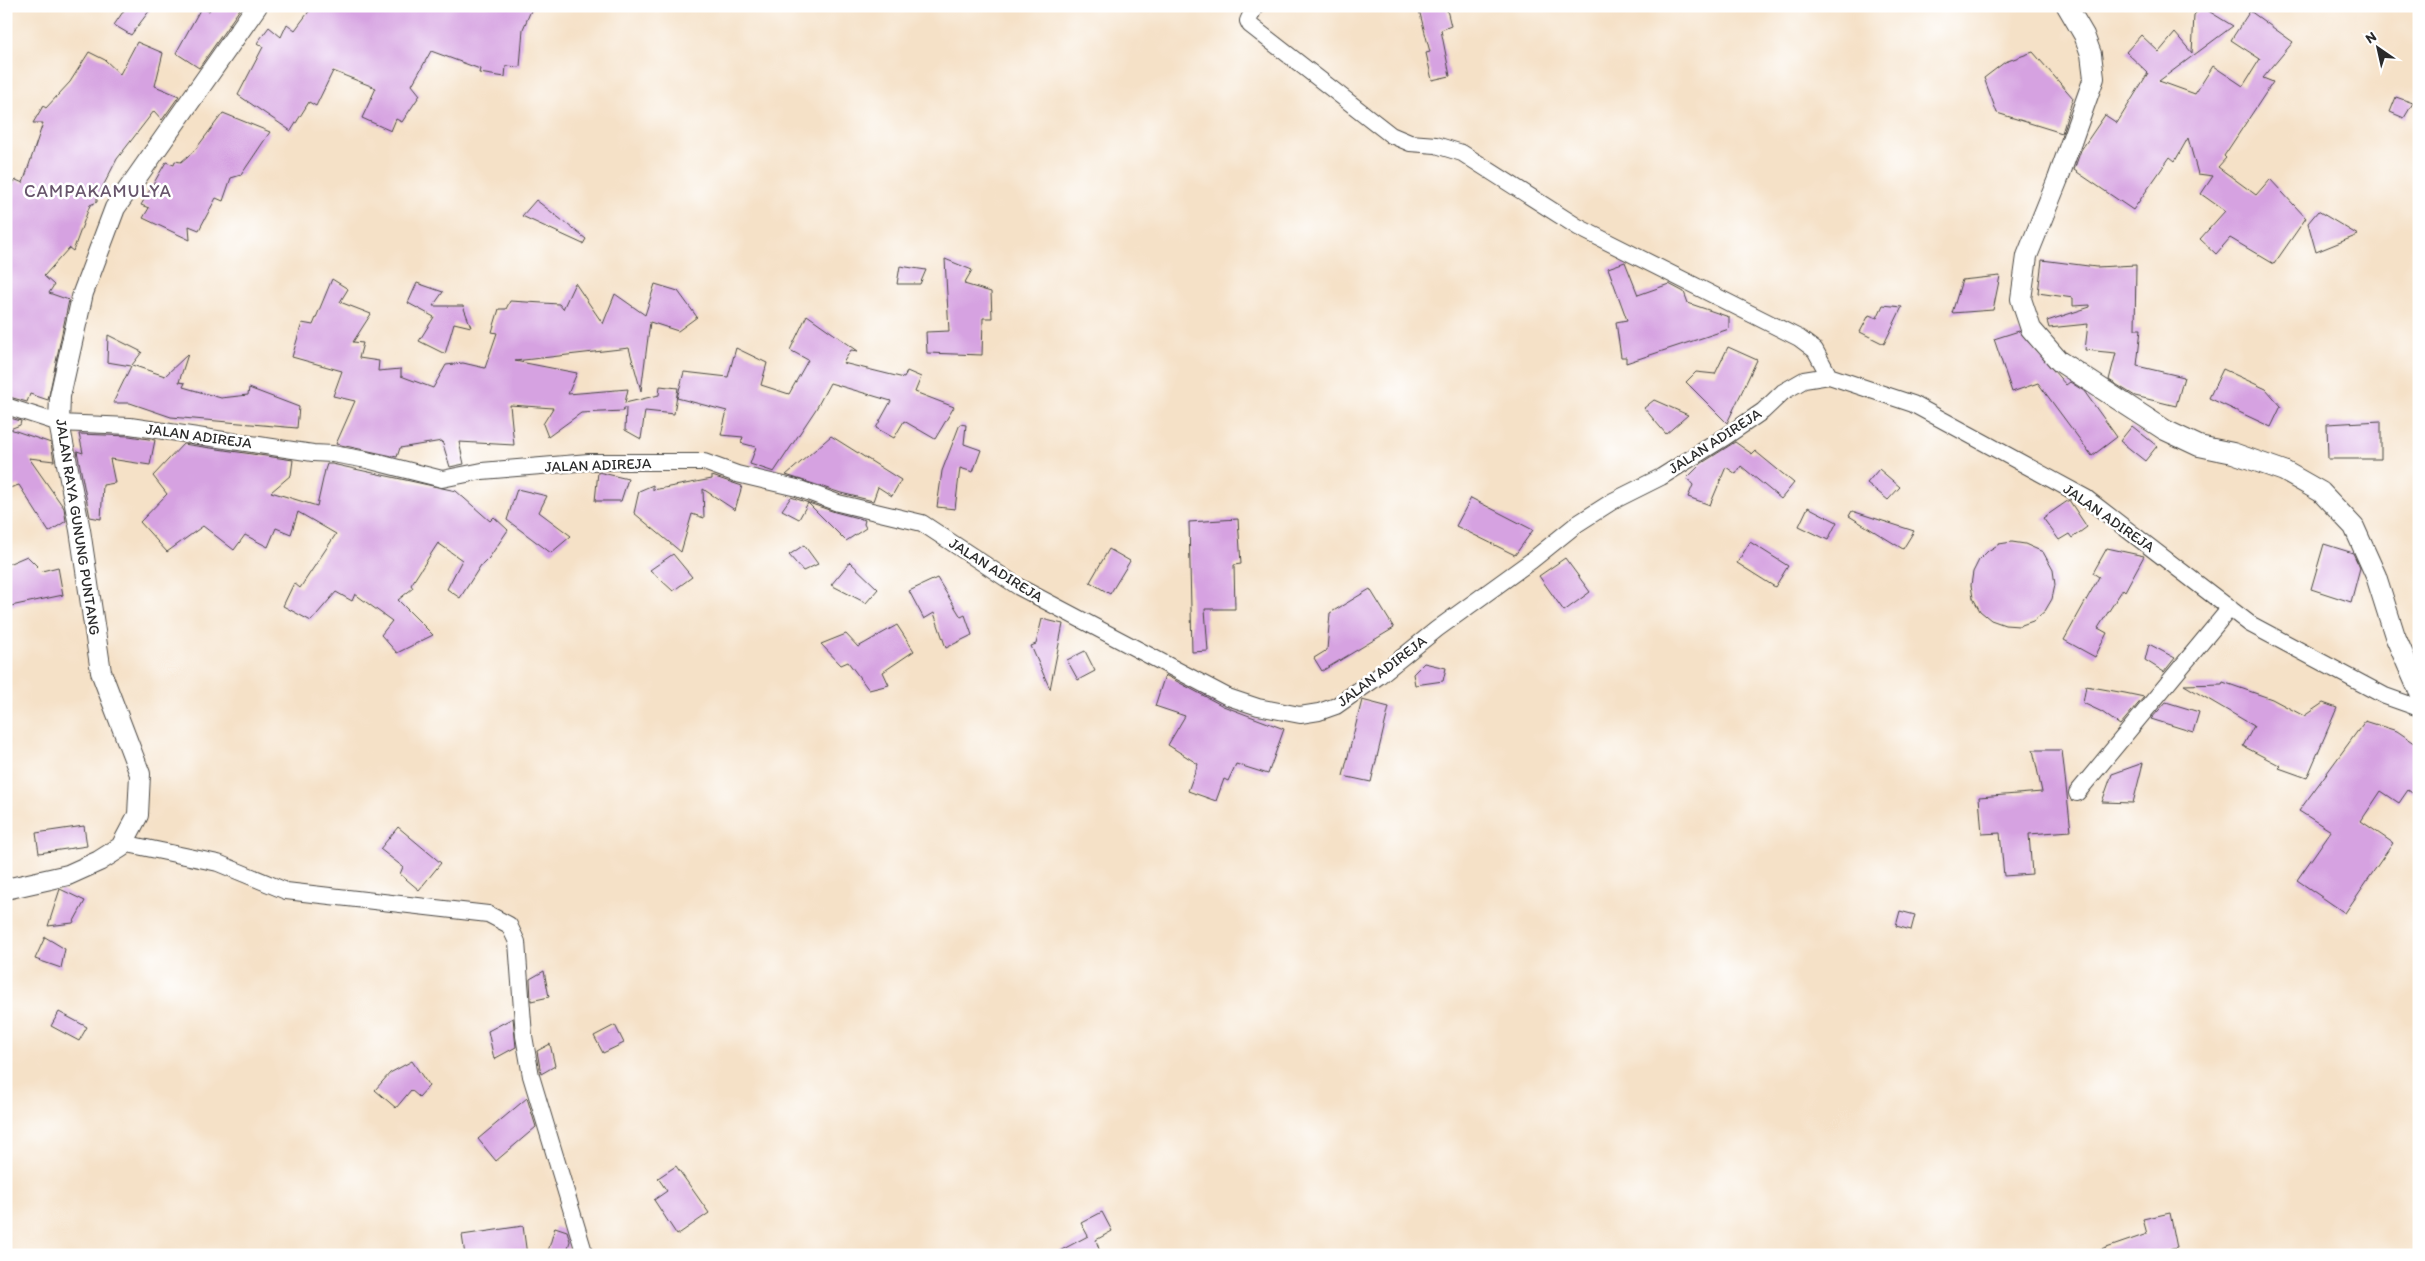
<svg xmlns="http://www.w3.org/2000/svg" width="2425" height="1261" viewBox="0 0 2425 1261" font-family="Itim,sans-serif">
	<rect width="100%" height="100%" fill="#fff"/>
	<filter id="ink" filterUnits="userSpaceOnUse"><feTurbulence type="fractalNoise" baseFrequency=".02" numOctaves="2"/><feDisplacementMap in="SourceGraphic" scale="10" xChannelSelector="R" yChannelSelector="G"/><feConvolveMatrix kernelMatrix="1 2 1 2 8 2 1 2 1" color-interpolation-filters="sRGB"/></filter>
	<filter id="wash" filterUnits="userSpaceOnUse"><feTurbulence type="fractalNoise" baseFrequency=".0096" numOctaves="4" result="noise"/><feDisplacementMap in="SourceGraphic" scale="20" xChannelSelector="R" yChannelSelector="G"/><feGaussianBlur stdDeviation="1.12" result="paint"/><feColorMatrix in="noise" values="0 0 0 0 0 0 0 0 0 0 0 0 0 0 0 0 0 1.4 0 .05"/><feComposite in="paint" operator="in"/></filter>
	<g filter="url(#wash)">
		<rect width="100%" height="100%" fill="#f5e1c7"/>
		<g id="blocks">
			<!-- building -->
			<path fill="#d6a2e1" d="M127 6H153L131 35 114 25Z
				M212 6H242L199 68 176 53 201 8 209 11Z
				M313 6H533L523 29 520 67 506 66 505 77 479 73 480 69 431 51 412 85 420 95 402 122 396 119 391 131 362 118 376 88 333 71 316 106 309 102 291 131 238 95 263 47 257 43 269 27 281 37 287 24 295 30Z
				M1418 6H1446L1451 26 1441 30 1450 76 1432 80 1426 53 1430 52Z
				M2202 7 2233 26 2159 81 2195 94 2213 66 2243 86 2260 59 2231 40 2250 11 2293 42 2263 78 2273 82 2224 156 2226 158 2218 167 2256 195 2270 179 2306 218 2274 264 2230 238 2216 254 2200 239 2225 211 2201 194 2213 176 2198 174 2188 138 2175 161 2170 157 2133 210 2074 170 2081 150 2105 115 2117 123 2148 73 2126 52 2141 35 2159 52 2175 33 2192 53 2194 15Z
				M137 42 163 53 155 86 179 96 162 120 154 111 117 159 97 198V202L90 205 73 251 69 248 44 276 54 285 49 293 69 300 48 400 30 394 27 402 6 396V191L16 180 23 183 43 123H33L43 106 46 108 70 82 89 52 105 60 120 74Z
				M2033 52 2073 98 2062 133 1997 113 1984 78 2005 62Z
				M2396 97 2413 103 2404 118 2390 112Z
				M223 113 270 132 241 175 231 178 223 201 216 198 199 230 189 226 190 240 143 218 149 208 141 205 166 162 174 165 175 161 181 162 195 150Z
				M536 200 586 239 583 244 522 216Z
				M2318 211 2358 235 2316 252 2308 223Z
				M945 259 972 270 964 284 991 292 992 318H983L982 355 927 353 926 332 949 331Z
				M2042 260 2096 267 2136 265 2135 329H2141L2137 366 2184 377 2176 406 2135 396 2109 380 2116 353 2085 350 2088 324 2049 328 2047 321 2090 307V305L2073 306V298L2038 293Z
				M1625 262 1638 295 1669 284 1684 292 1688 303 1729 317V329L1626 363V357H1621L1616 322 1627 320 1608 268Z
				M900 266 926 270 920 284H897Z
				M2000 276 1993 310 1952 313 1962 280Z
				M332 279 348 289 340 302 371 314 353 342 363 343 359 358 379 361 378 371 401 369V376L433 388 446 365 463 363 485 368 497 333 492 332 499 309H506L510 301 559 304 563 309 575 283 603 324 615 294 645 315 655 284 678 291 697 317 678 331 650 322 641 391 629 348 515 361 577 373 568 394 628 389 625 403 659 395 660 386 678 388 674 414 645 411 641 439 625 430 626 408H624L623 411 581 413 548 437 543 424 553 408 510 405 514 445 459 442 464 464 450 467 442 441 400 448 397 457 336 444 355 401 333 396 342 371 292 357 302 323 313 325Z
				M417 283 443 292 433 306H463L471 327 454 323 445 354 419 341 434 317 408 303Z
				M1883 305 1902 307 1884 344 1860 332 1869 315 1877 318Z
				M807 315 858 351 851 350 843 363 904 378 907 371 921 377 915 392 954 407 935 439 904 421 894 438 876 428 891 401 830 383 816 409 774 472 750 464 756 447 741 443 743 437 721 435 727 411 677 398 684 372 728 377 736 348 767 363 761 385 789 394 808 360 790 350Z
				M2019 331 2066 385 2070 382 2084 391 2117 437 2092 456 2038 383 2012 392 1994 339Z
				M108 335 142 352 132 365 165 376 188 354 179 382 185 383 183 387 221 398 248 395 249 388 299 407 297 428 171 417 130 403H113L131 366 107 362Z
				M1728 347 1757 360 1727 423 1686 382 1696 372 1715 374Z
				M2223 369 2266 389 2281 406 2271 427 2209 398Z
				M1654 400 1688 415 1666 434 1644 408Z
				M6 417 21 421 20 425 10 429 51 443 54 461 29 458 64 508 66 521 49 532 19 485 6 489Z
				M2381 421V459H2328L2327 424Z
				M960 424 966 425 964 444 981 450 973 472 960 468 955 509 937 507 942 471Z
				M2132 426 2157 446 2145 461 2120 441Z
				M79 434 129 436 155 440 150 465 110 459 115 483 103 485 101 519 90 517 77 451 83 453Z
				M831 436 901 480 892 496 878 487 873 501 841 493 786 475Z
				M1735 442 1752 454 1755 451 1794 483 1781 499 1741 466 1736 474 1726 467 1710 505 1688 497 1693 485 1687 478 1702 463Z
				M183 444 293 460 291 475 271 492 317 506 325 470 327 464H332L456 491 490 521 494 517 508 530 489 558 482 565H481L460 598 447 589 462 560 438 543 411 585 413 588 398 600 433 635 397 653 381 635 392 621 355 594 352 601 336 592 311 621 283 606 294 583 300 588 336 534 298 512 291 534 276 528 268 547 245 535 234 550 203 526 167 552 140 522 167 494 153 476Z
				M1879 469 1900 487 1888 500 1867 483Z
				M598 472 628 479 621 501H595Z
				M712 476 742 486 735 510 703 489 704 518 692 514 681 552 634 513 639 491 653 485V490L712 479Z
				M517 489 547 496 539 512 571 536 551 553 507 520Z
				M791 497 835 512 865 520 864 524 866 528 846 541 808 503 799 519 782 510Z
				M1471 498 1533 530 1515 555 1456 526Z
				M2069 500 2087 527 2072 538 2069 534 2059 540 2043 518Z
				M1808 507 1837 522 1828 540 1799 526Z
				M1852 511 1914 531 1903 549 1849 516Z
				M1238 519 1241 564 1234 565 1235 609H1205L1208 651 1192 652 1189 522Z
				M1750 542 1788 566 1775 587 1737 563Z
				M2012 542 2025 544 2043 552 2053 570 2055 585 2052 599 2045 611 2033 621 2019 626 2005 625 1991 620 1980 611 1973 598 1971 585 1973 572 1979 560 1988 551 1999 544Z
				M2324 544 2353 553 2360 568 2351 602 2311 589Z
				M804 545 818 564 803 571 789 555Z
				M2107 548 2144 556 2125 591 2123 589 2098 628 2107 633 2095 657 2064 640 2099 577 2093 573Z
				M1109 549 1130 561 1110 594 1090 582Z
				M673 554 692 577 673 591 650 570Z
				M27 556 42 571 58 567 63 595 6 607V565Z
				M1565 558 1590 592 1564 611 1539 576Z
				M850 562 878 589 866 603 831 585Z
				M937 578 961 617 965 615 972 635 946 648 934 613 924 619 909 591Z
				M1370 589 1394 628 1322 671 1314 658 1327 650 1330 613Z
				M1042 619 1063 624 1050 689 1031 646 1036 644Z
				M897 625 914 651 883 672 889 685 869 690 848 662 841 665 821 644 846 634 858 647Z
				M2149 644 2175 658 2164 672 2145 660Z
				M1085 651 1095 671 1078 680 1067 660Z
				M1424 663 1446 668 1443 681 1415 685 1413 674Z
				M1165 675 1223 706 1284 729 1268 774 1236 764 1228 781 1224 779 1216 801 1188 791 1198 764 1168 745 1185 716 1155 706Z
				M2223 682 2272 699 2304 716 2323 703 2337 708 2307 778 2279 768 2281 766 2243 746 2254 726 2184 685 2222 684Z
				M2086 686 2125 693 2144 697 2120 725 2102 712 2083 703Z
				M1362 700 1389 707 1371 782 1343 776Z
				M2166 702 2199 712 2193 732 2151 719Z
				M2365 721 2397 731 2419 746V798L2408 790 2399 803 2381 791 2361 821 2393 843 2345 913 2297 880 2331 831 2299 811Z
				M2033 750H2062L2071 831 2029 834 2032 874 2004 876 2000 833 1982 834 1979 797 2042 792Z
				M2143 763 2133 803 2102 802 2112 774Z
				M84 826 87 846 39 853 36 833Z
				M398 827 441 863 419 890 400 874 403 867 380 849Z
				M60 889 85 901 73 923 48 926Z
				M1900 911 1915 915 1911 930 1896 926Z
				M45 937 65 949 61 968 35 959Z
				M544 971 549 997 531 1001 530 979Z
				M59 1012 87 1027 79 1041 51 1026Z
				M513 1018 516 1047 494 1059 488 1031Z
				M615 1025 624 1043 603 1053 594 1036Z
				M550 1044 555 1066 541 1074 537 1051Z
				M412 1061 429 1086 419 1097 411 1090 396 1108 375 1090 390 1073Z
				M527 1098 536 1127 496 1161 478 1139Z
				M676 1166 709 1213 677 1235 654 1200 667 1191 658 1178Z
				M1102 1212 1112 1231 1096 1240 1101 1255H1052L1088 1236 1081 1223Z
				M2170 1213 2177 1248 2146 1255H2095V1252L2147 1234 2143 1219Z
				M523 1226 527 1255H465L462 1235Z
				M555 1227 567 1231 570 1241 566 1255H547Z"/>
		</g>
	</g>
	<g filter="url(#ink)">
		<use href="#blocks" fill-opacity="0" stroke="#494642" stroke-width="1"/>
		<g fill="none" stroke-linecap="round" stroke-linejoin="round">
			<defs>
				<path id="minor" d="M1255 6 1248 21 1250 25 1391 135 1410 143 1436 145 1462 153 1578 227 1799 338 1815 350 1829 376
					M6 406 59 423 130 426 313 453 333 454 367 460 442 479 482 471 589 462H704L737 474 797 488 838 503 922 523 1019 587 1228 697 1258 707 1300 715 1319 712 1336 706 1379 676 1437 629 1531 561 1577 524 1613 501 1661 477 1725 437 1763 411 1783 392 1804 380 1829 376 1913 404 2086 498 2250 624 2385 696 2419 708
					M2077 793 2230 608
					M123 843 218 863 286 891 488 914 509 925 517 942 524 1036 531 1076 585 1255"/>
				<path id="tertiary" d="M2067 6 2084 35 2091 54 2094 78 2058 179 2027 256 2021 299 2031 329 2059 361 2165 430 2199 446 2233 453 2284 471 2321 492 2354 527 2376 576 2395 636 2419 691
					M6 889 68 875 99 861 121 847 138 815 140 774 101 672 80 530 59 423 60 396 83 293 115 208 257 6"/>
			</defs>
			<!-- minor casing -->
			<use href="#minor" stroke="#494642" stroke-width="18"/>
			<!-- tertiary casing -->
			<use href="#tertiary" stroke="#494642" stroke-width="22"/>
			<!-- minor -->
			<use href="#minor" stroke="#fff" stroke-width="16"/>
			<!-- tertiary -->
			<use href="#tertiary" stroke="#fff" stroke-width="20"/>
		</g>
	</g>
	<g text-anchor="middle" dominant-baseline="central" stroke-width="5" stroke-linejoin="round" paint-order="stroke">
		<!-- street labels -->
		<g font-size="15" fill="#2b2b2b" stroke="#fff">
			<text transform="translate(199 436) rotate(8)">JALAN ADIREJA</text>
			<text transform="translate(1715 441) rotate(-33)">JALAN ADIREJA</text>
			<text transform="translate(598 465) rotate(-2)">JALAN ADIREJA</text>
			<text transform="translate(2109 518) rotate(35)">JALAN ADIREJA</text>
			<text transform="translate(78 527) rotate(81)">JALAN RAYA GUNUNG PUNTANG</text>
			<text transform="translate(996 570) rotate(32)">JALAN ADIREJA</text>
			<text transform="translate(1382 671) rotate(-37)">JALAN ADIREJA</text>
		</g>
		<!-- quarter labels -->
		<g font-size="18" letter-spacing="1" fill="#67556b" stroke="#fff">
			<text x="98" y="191">CAMPAKAMULYA</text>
		</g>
	</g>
	<!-- margin -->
	<rect width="2425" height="1261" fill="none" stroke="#fff" stroke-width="25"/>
	<!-- north arrow -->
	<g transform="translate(2378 48) rotate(326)" stroke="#ffffff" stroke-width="4" paint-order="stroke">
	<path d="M0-4L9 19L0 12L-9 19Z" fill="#2b2b2b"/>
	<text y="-8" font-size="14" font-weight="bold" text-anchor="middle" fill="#2b2b2b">N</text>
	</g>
</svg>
